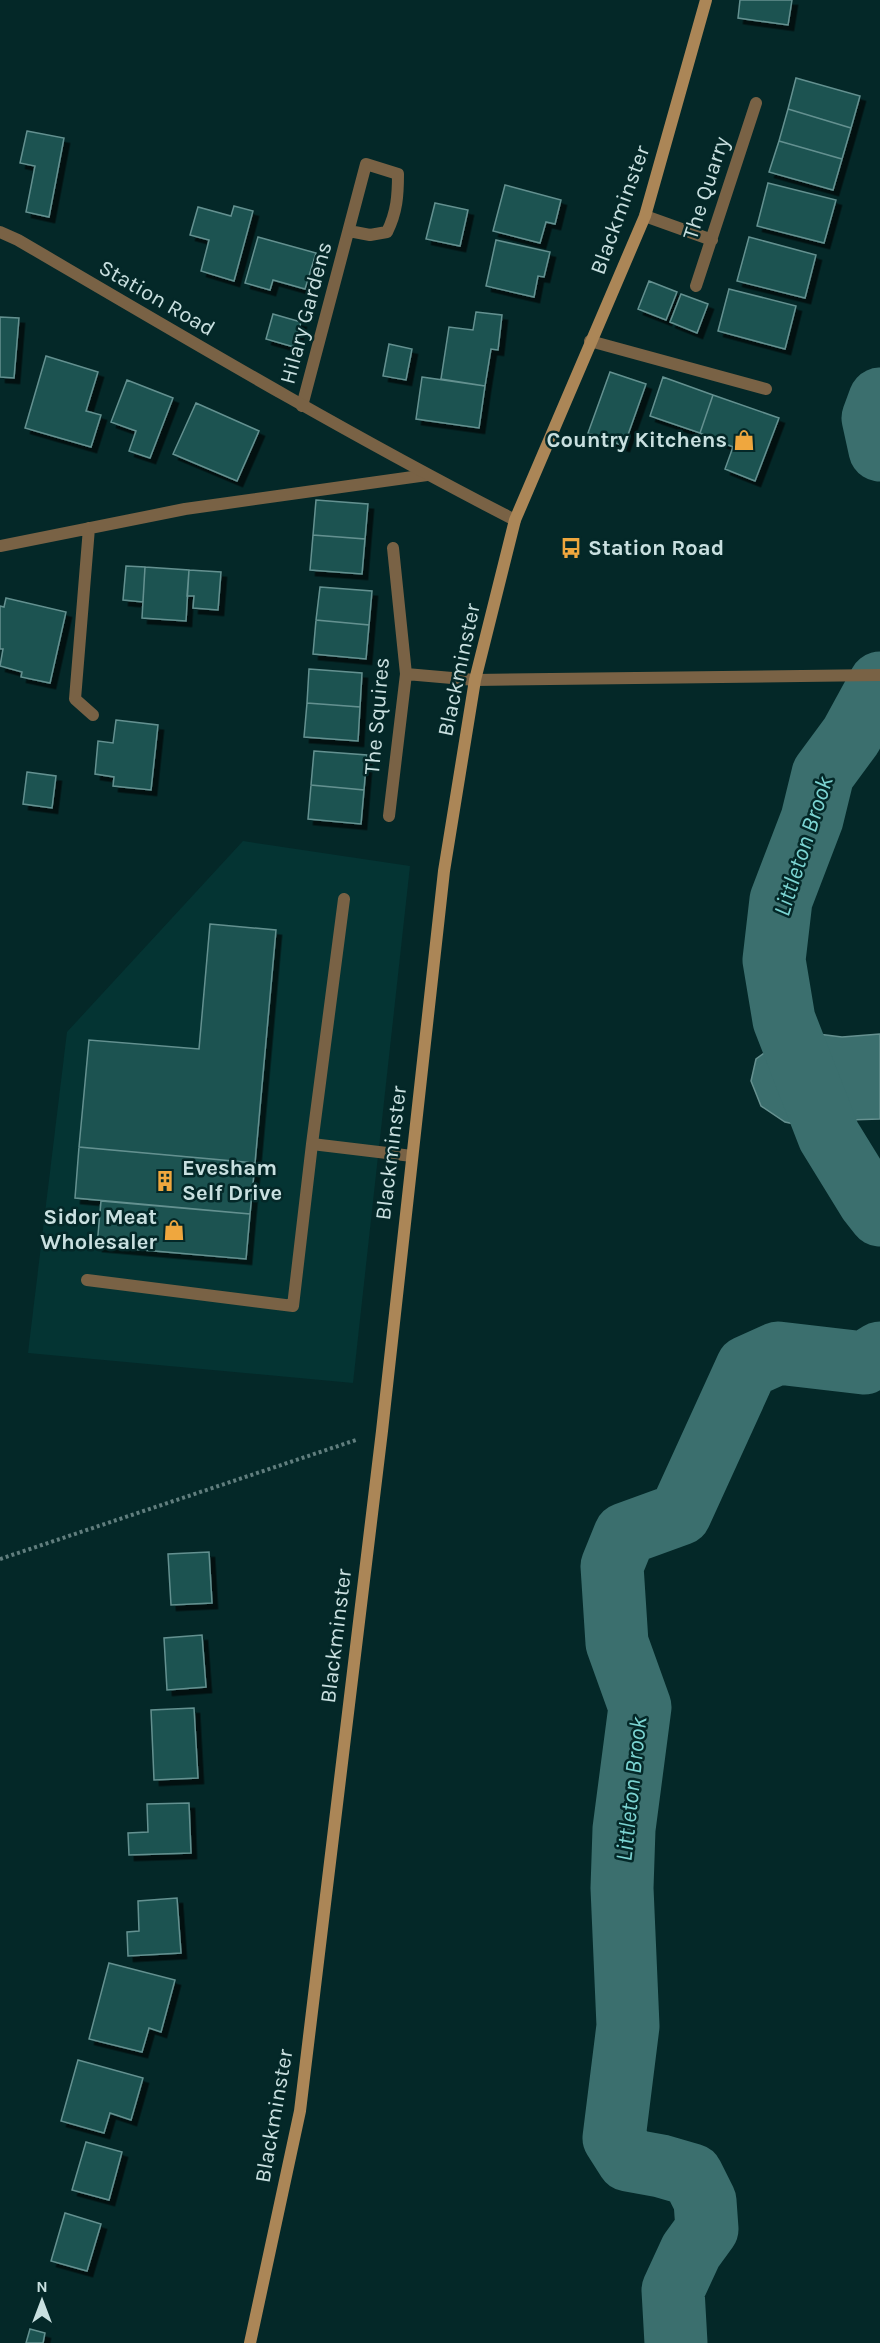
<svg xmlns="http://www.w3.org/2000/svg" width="880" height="2343" viewBox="0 0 880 2343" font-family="Karla,sans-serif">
	<defs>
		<filter id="shadow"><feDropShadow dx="5.5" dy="5.5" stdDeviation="0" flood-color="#0009"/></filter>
	</defs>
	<rect width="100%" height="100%" fill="#042828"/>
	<!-- built -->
	<path fill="#043433" d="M243 841 410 866 353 1383 28 1353 67 1032Z"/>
	<!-- water -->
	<path fill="#3b6f6e" stroke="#669190" stroke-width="1.5" d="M794 1031 842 1037 880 1034V1119L848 1120 840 1132 829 1136 822 1135 812 1128 785 1122 761 1106 751 1081 756 1059Z"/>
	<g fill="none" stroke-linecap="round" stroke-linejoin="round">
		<!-- river -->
		<path stroke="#3b6f6e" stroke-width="63" d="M880 399 873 418 880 450
			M880 683 851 736 823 774 812 819 781 900 774 960 784 1020 829 1136 869 1201 880 1215
			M676 2343 673 2290 691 2251 707 2229 705 2201 692 2175 661 2166 628 2160 614 2138 628 2026 622 1888 624 1829 640 1707 617 1643 612 1566 625 1534 680 1514 747 1367 778 1353 864 1363 880 1353"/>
	</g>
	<!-- building -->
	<path fill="#1d5251" stroke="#649190" stroke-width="1.5" filter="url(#shadow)" d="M740 0H792L788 25 738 18Z
		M796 78 860 96 851 128 788 109Z
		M788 109 851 128 842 159 779 141Z
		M27 131 64 138 49 217 26 212 35 166 20 163Z
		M779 141 842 159 833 190 769 172Z
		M768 183 836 200 824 243 757 226Z
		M505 185 561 200 555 224 546 222 540 243 493 231Z
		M435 203 468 210 460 246 426 239Z
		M234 206 253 211 234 281 201 271 209 240 190 235 198 207 231 216Z
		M258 237 316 253 305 289 273 280 270 290 245 283Z
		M749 237 816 255 805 298 737 281Z
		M496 240 550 252 544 277 538 276 534 297 486 286Z
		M649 281 677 292 666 320 638 309Z
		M729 289 796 306 785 349 718 331Z
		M681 294 708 304 697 333 670 322Z
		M476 312 502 315 498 350 491 349 485 386 441 379 449 327 473 330Z
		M273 314 301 322 294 347 266 339Z
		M0 317 19 318 14 378 0 377Z
		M389 344 412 349 406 380 383 376Z
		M46 356 98 372 86 411 101 415 91 447 25 428Z
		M610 372 646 384 624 446 588 433Z
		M422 377 485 386 479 428 416 419Z
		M663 377 713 395 700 433 650 416Z
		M127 380 173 398 150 458 129 451 136 431 111 422Z
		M713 395 779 418 755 481 725 469 733 447 700 433Z
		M196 403 259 431 237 481 173 454Z
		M316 500 368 504 365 539 313 535Z
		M313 535 365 539 362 574 310 570Z
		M126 566 145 567 143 602 123 600Z
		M145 567 189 570 186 621 142 618Z
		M189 570 221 572 218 610 193 608 194 596H187Z
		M320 587 372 591 369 625 316 620Z
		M6 598 66 612 50 683 21 677 22 672 0 666 3 649H0V606L4 607Z
		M316 620 369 625 366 659 313 654Z
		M309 669 362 673 360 707 307 703Z
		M307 703 360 707 358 741 304 737Z
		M116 720 158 725 151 790 113 786 114 777 95 774 98 741 113 743Z
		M314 751 367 755 364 790 311 785Z
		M27 772 56 776 52 808 23 804Z
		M311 785 364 790 361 824 308 819Z
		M210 924 276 930 255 1163 79 1147 89 1040 199 1049Z
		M79 1147 255 1163 250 1214 75 1198Z
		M101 1201 250 1214 246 1259 97 1246Z
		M209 1552 212 1603 171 1605 168 1554Z
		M202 1635 206 1687 167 1690 164 1638Z
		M194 1708 198 1778 154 1780 151 1710Z
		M189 1803 191 1853 129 1855 128 1833 148 1832 147 1804Z
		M177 1898 181 1953 128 1956 127 1932 139 1931 138 1901Z
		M109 1963 175 1980 161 2032 149 2028 142 2052 89 2039Z
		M78 2060 143 2078 131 2120 110 2113 104 2133 61 2121Z
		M86 2142 122 2152 109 2200 72 2190Z
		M65 2213 101 2224 87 2271 51 2261Z
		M30 2329 45 2333 43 2343H26Z"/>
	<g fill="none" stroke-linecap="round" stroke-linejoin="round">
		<!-- path -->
		<path stroke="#617e7e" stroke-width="4" stroke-dasharray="3 3" stroke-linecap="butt" d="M0 1559 356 1440"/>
		<!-- service -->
		<path stroke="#796245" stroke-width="12" d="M645 216 712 240
			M696 286 756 103
			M590 341 766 389
			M302 406 366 164 398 174C398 195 397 212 387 232L370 235 349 231
			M89 528 75 699 93 715
			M0 546 185 509 427 475
			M406 674 475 680
			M389 816 406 674 393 548
			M344 899 312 1144 412 1156
			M87 1280 293 1306 312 1144"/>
		<!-- minor -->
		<path stroke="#796245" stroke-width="12" d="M0 232 18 240C182 336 345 433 515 520
			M475 680 880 675"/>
		<!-- secondary -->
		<path stroke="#ab8657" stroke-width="12" d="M250 2343 300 2111 382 1431 444 871 475 680 515 520 645 216 706 0"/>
	</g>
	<!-- icons -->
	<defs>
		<symbol id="shop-bare" viewBox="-9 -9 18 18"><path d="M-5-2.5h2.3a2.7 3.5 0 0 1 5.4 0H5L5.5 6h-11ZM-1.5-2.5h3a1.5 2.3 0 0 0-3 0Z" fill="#efa73e" stroke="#042828" stroke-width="2.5" paint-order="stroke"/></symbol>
		<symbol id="bus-bare" viewBox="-9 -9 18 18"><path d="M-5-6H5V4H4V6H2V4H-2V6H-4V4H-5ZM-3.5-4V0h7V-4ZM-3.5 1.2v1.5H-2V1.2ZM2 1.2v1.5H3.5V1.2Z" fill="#efa73e" stroke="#042828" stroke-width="2.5" paint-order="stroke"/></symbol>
		<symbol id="building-bare" viewBox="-9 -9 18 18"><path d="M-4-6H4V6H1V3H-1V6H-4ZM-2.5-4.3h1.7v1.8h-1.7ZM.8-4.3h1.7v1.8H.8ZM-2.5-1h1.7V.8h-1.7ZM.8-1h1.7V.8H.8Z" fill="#efa73e" stroke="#042828" stroke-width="2.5" paint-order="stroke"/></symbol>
	</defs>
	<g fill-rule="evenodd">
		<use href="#shop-bare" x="729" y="425" width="30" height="30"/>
		<use href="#bus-bare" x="556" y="533" width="30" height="30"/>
		<use href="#building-bare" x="150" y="1166" width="30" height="30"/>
		<use href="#shop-bare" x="159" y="1215" width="30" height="30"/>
	</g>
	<g text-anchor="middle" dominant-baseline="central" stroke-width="5" stroke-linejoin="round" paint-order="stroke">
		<!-- street labels -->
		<g font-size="22" fill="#c9e0e0" stroke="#042828">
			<text transform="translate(706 188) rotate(-72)">The Quarry</text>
			<text transform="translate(620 210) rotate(-70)">Blackminster</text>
			<text transform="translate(157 298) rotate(30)">Station Road</text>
			<text transform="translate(306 313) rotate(-75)">Hilary Gardens</text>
			<text transform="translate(459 670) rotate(-78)">Blackminster</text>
			<text transform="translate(377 716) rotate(-85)">The Squires</text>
			<text transform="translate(391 1153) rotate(-83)">Blackminster</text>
			<text transform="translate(336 1636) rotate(-83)">Blackminster</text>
			<text transform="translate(274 2116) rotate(-80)">Blackminster</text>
		</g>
		<!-- poi labels -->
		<g font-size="22" font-weight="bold" fill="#c9e0e0" stroke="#042828" text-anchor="end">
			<text x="727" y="440">Country Kitchens</text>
			<text x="588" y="548" text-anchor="start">Station Road</text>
			<text x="182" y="1168" text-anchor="start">Evesham<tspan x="182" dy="25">Self Drive</tspan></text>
			<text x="157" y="1217">Sidor Meat<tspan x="157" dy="25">Wholesaler</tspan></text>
		</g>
		<!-- water labels -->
		<g font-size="24" font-style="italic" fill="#7cd5d3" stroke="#042828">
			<text transform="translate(803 846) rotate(-72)">Littleton Brook</text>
			<text transform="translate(631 1789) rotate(-84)">Littleton Brook</text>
		</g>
	</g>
	<!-- north arrow -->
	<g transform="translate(42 2301)" stroke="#042828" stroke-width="4.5" paint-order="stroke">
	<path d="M0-4.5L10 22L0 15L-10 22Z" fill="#c9e0e0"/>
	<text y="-9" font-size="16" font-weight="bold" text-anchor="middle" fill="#c9e0e0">N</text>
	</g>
</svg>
